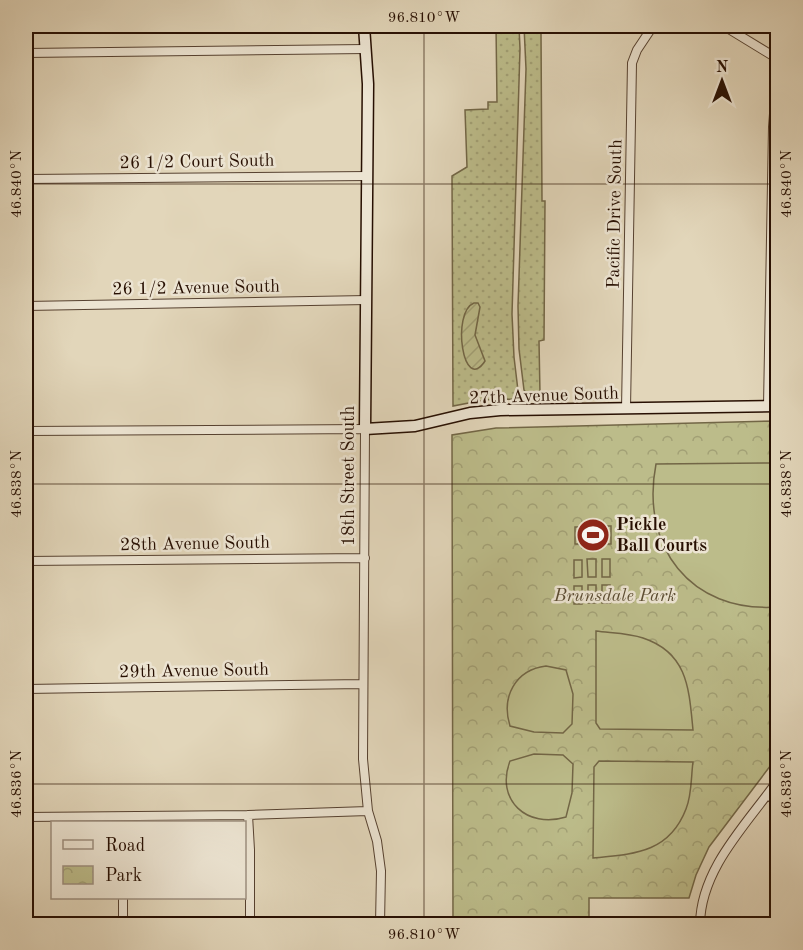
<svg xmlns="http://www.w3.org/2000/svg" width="803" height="950" viewBox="0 0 803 950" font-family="'Old Standard TT',serif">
	<defs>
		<pattern id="grass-dots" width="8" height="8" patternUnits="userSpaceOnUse" patternTransform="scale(1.5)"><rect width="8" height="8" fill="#bcbc8a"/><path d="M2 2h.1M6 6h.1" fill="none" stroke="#a2a075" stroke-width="1.8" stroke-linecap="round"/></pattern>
		<pattern id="park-crowns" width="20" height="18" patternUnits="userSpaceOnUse" patternTransform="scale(1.5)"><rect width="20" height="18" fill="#bcbc8a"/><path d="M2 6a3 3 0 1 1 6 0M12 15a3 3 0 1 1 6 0" fill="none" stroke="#a2a075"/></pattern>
		<pattern id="garden-furrows" width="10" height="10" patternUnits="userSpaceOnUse" patternTransform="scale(1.5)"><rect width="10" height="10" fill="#bcbc8a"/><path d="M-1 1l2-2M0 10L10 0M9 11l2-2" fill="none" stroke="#a2a075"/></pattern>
	</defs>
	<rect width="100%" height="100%" fill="#e2d6ba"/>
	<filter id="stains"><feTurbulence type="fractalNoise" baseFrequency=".00333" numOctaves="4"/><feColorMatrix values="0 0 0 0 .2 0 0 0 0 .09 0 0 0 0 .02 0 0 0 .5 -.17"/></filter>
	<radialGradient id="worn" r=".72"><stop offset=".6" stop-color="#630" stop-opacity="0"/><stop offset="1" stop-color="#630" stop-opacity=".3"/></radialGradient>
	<!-- grass -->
	<path fill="url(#grass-dots)" stroke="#726646" stroke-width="1.5" d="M496 26H519L520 49 512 314 514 357 519 399 484 400 453 406 452 176 467 167 465 110 488 109V102H497Z
		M524 26H540L541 32 542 201H545L544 340 539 341 540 394H527L524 390 519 349 518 306 526 69Z"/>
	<!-- park -->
	<path fill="url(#park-crowns)" stroke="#726646" stroke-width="1.5" d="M777 421V757L709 847 696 875 689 898H589V924H453L452 435 496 428Z"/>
	<!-- garden -->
	<path fill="url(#garden-furrows)" stroke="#726646" stroke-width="1.5" d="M474 303H478L480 307 475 335 485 361C463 395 451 312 474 303Z"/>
	<!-- pitch -->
	<path fill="#bcbc8a" stroke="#726646" stroke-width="1.5" d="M777 463V607C690 613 640 546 656 464Z
		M589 526H597V544H589Z
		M603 526H611V544H603Z
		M575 527H583V544H575Z
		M587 559H596V577H588Z
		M602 559H610V577H602Z
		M574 560H582V577L574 578Z
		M588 585H596V603H588Z
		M602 585H610V603H602Z
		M574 586H582V604H574Z
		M596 631C611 633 629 633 643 638 688 653 689 689 693 730L600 729 596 723Z
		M546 666 566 670 573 694 572 724 563 733 534 732 510 726C501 697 515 670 546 666Z
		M534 754 563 755 573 764 572 793 566 817C527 829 495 800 510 761Z
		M599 761 693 762C691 776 692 795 686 809 669 853 634 854 593 858L594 767Z"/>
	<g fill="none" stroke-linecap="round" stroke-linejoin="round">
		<defs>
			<path id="street" d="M724 26 778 59
				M26 53 366 49
				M26 179 368 176
				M26 306 367 300
				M768 406 773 127 775 101 778 98
				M626 409 632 63 637 50 653 26
				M26 431 365 429 363 759 368 811 377 841 381 871 380 924
				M26 561 365 558
				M26 689 363 684
				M767 795 778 802
				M248 815 250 850V924
				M26 817 248 815 368 811
				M123 924V898
				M700 924C701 868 747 824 778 780"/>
			<path id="secondary" d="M364 26 368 84 365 429 415 426 470 413 500 410 778 406"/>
		</defs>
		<!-- street casing -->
		<use href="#street" stroke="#564130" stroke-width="10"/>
		<!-- secondary casing -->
		<use href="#secondary" stroke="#270f02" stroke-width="13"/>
		<!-- street -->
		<use href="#street" stroke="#ece4d2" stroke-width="8"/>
		<!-- secondary -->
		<use href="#secondary" stroke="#ece4d2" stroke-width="10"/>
	</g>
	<!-- ticks -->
	<path fill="none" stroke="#270f02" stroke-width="1.5" stroke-opacity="0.45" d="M424 26V924M26 184H778M26 484H778M26 784H778"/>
	<!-- icons -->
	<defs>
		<symbol id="stadium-disc" viewBox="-11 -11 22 22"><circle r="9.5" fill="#8f2418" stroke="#ece4d2"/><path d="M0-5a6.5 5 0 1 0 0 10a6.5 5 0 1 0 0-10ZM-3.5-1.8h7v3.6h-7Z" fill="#fff"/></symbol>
	</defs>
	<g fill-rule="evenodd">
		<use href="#stadium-disc" x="574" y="516" width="38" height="38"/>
	</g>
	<g text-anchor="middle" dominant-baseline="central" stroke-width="5" stroke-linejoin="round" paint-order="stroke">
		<!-- street labels -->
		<g font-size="18" fill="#270f02" stroke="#ece4d2">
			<text transform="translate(197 162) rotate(-1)">26 1/2 Court South</text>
			<text transform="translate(615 214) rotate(-89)">Pacific Drive South</text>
			<text transform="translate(196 288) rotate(-1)">26 1/2 Avenue South</text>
			<text transform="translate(544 396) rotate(-2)">27th Avenue South</text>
			<text transform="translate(349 476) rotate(-90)">18th Street South</text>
			<text transform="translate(195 544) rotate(-1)">28th Avenue South</text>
			<text transform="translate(194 671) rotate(-1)">29th Avenue South</text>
		</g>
		<!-- poi labels -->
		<g font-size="18" font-weight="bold" fill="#270f02" stroke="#ece4d2" text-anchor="start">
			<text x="616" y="525">Pickle<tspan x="616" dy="21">Ball Courts</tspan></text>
		</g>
		<!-- park labels -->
		<g font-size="18" font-style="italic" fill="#5b4c32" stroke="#ece4d2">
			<text x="615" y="596">Brunsdale Park</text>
		</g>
	</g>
	<!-- margin -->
	<rect width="803" height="950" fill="none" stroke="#e2d6ba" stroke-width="66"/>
	<!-- legend -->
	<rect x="51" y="821" width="195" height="78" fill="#ece4d2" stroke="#9d8f7f" stroke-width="1.5"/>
	<rect x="63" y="840" width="30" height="9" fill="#ece4d2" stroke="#9d8f7f" stroke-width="1.5"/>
	<text x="105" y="851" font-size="18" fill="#270f02">Road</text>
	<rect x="63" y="866" width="30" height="18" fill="url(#park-crowns)" stroke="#9d8f7f" stroke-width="1.5"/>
	<text x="105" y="881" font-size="18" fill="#270f02">Park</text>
	<!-- north arrow -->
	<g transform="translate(722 81)" stroke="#ece4d2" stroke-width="4.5" paint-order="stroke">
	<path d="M0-4.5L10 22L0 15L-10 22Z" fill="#270f02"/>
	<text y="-9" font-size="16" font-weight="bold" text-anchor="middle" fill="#270f02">N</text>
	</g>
	<rect x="33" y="33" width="737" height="884" fill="none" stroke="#270f02" stroke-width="2"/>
	<g font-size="15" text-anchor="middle" fill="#270f02">
		<text x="424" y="22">96.810°W</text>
		<text transform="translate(16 184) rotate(-90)" y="5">46.840°N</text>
		<text transform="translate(786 184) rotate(-90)" y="5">46.840°N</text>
		<text transform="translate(16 484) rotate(-90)" y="5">46.838°N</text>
		<text transform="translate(786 484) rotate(-90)" y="5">46.838°N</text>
		<text transform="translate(16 784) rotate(-90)" y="5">46.836°N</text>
		<text transform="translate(786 784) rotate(-90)" y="5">46.836°N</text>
		<text x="424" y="939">96.810°W</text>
	</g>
	<rect width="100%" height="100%" filter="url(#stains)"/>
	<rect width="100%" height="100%" fill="url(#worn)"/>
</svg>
